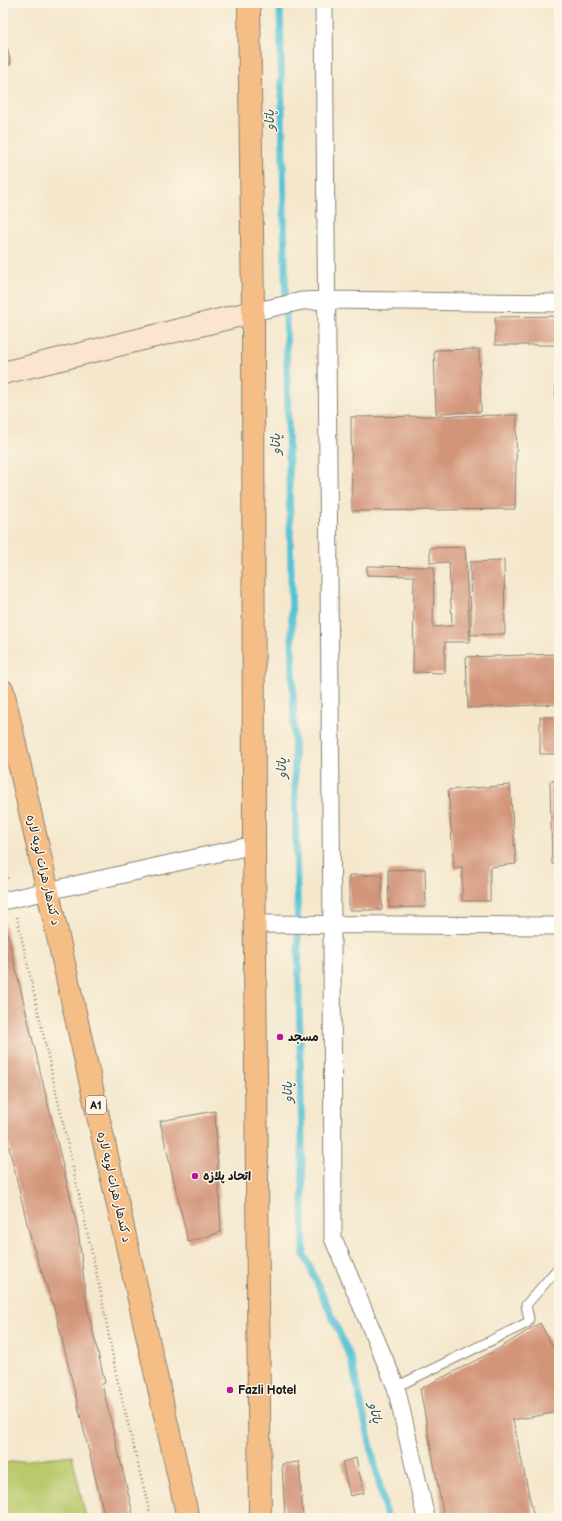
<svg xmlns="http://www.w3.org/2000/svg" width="562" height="1521" viewBox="0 0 562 1521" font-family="'Balsamiq Sans','Playpen Sans Arabic',sans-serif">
	<rect width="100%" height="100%" fill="#fcf5e5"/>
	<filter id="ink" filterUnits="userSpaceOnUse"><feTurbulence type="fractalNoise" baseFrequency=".025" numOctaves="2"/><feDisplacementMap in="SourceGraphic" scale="8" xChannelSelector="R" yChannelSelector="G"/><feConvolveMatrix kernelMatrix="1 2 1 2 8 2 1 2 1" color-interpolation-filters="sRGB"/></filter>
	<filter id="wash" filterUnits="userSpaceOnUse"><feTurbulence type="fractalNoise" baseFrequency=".012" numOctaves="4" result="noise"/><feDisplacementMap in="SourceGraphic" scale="16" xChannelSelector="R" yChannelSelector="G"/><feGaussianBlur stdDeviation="0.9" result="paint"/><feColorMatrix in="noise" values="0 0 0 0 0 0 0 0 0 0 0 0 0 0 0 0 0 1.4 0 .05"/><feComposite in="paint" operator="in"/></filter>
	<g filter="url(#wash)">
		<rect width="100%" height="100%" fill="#f4e7cc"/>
		<!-- green -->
		<path fill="#b9c96c" stroke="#6a7244" d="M72 1455 86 1518H3V1463Z"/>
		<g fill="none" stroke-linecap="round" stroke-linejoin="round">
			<!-- stream -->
			<path stroke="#59c3d5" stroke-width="7" d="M280 3 304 1254 351 1359 387 1518"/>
		</g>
		<g id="blocks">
			<!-- building -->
			<path fill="#d3957a" d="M3 30 11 64 3 66Z
				M559 316V345H495V317Z
				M479 349 481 412 436 413 434 350Z
				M559 354V404H555L557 355Z
				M517 415 515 509 352 511 351 417Z
				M465 547 470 642H445V673L413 672 414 576 367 575V566L434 567 433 627 452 626 449 562 430 563V548Z
				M504 559 505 634 471 635 470 562 502 561Z
				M559 654V704L468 708 466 657Z
				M540 717H559V754H540Z
				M550 781H559V864H552Z
				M510 785 516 864 490 867V901H462V867L454 869 448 790Z
				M425 869 426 907 389 908 388 870Z
				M349 875H382V910H349Z
				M3 916 78 1229 87 1306 105 1383 102 1384 134 1518H105L56 1314 31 1240 3 1122Z
				M215 1111 221 1232 188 1242 160 1121Z
				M540 1323 559 1359V1412L513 1420 534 1518H444L420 1389 498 1349Z
				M356 1458 364 1493 350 1496 342 1462Z
				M299 1462 303 1518H285L282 1464Z"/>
		</g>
	</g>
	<g filter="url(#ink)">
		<use href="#blocks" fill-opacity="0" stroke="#888274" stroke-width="1"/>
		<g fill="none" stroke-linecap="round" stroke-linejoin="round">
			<defs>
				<path id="service" d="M396 1387 527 1323 529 1319 526 1305 559 1267"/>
				<path id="minor" d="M324 3 332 924 333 1238 396 1387 426 1518
					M253 312 302 301 327 300 559 303
					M3 901 254 845
					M254 924 559 926"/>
				<path id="secondary" d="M3 373 253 312"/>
				<path id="primary" d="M249 3 253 312 254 845 260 1518
					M3 691 188 1518"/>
			</defs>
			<!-- service casing -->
			<use href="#service" stroke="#888274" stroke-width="11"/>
			<!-- minor casing -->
			<use href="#minor" stroke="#888274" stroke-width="19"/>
			<!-- secondary casing -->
			<use href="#secondary" stroke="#888274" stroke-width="24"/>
			<!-- primary casing -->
			<use href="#primary" stroke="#888274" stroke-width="24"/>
			<!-- path -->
			<path stroke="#888274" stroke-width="2.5" stroke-dasharray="1 3" stroke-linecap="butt" d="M3 854 8 879
				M17 917 100 1289 116 1374 151 1518"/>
			<!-- service -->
			<use href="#service" stroke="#fff" stroke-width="9"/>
			<!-- minor -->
			<use href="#minor" stroke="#fff" stroke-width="17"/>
			<!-- secondary -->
			<use href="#secondary" stroke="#fbe5cf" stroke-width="22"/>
			<!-- primary -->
			<use href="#primary" stroke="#f6be87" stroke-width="22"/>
		</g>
	</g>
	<!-- markers -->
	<g fill="#b5179e" stroke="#fcf5e5" stroke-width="1.5">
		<circle cx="280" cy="1037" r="4"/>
		<circle cx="195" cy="1176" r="4"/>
		<circle cx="230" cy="1390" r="4"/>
	</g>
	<g text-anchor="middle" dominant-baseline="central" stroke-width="3" stroke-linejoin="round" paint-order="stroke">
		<!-- shield labels -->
		<rect fill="#fcf5e5" stroke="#5f5d58" stroke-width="1" x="86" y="1096" width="20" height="18" rx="3"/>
		<g font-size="11" font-weight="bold" fill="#1c1c1c">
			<text x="96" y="1105">A1</text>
		</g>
		<!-- street labels -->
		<g font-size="12" fill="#1c1c1c" stroke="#fcf5e5">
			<text transform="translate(43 870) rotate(77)">د کندهار هرات لویه لاره</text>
			<text transform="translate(114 1187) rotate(77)">د کندهار هرات لویه لاره</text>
		</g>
		<!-- poi labels -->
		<g font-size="12" font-weight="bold" fill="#1c1c1c" stroke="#fcf5e5" text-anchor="start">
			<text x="288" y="1037">مسجد</text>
			<text x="203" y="1176">اتحاد پلازه</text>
			<text x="238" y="1390">Fazli Hotel</text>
		</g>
		<!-- water labels -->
		<g font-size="13" font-style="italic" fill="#31565d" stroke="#fcf5e5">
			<text transform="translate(270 120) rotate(-91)">پاتاو</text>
			<text transform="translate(276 444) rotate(-91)">پاتاو</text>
			<text transform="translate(282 768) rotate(-91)">پاتاو</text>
			<text transform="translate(288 1092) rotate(-91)">پاتاو</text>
			<text transform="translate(375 1413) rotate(77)">پاتاو</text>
		</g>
	</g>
	<!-- margin -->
	<rect width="562" height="1521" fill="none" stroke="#fcf5e5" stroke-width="16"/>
</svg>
